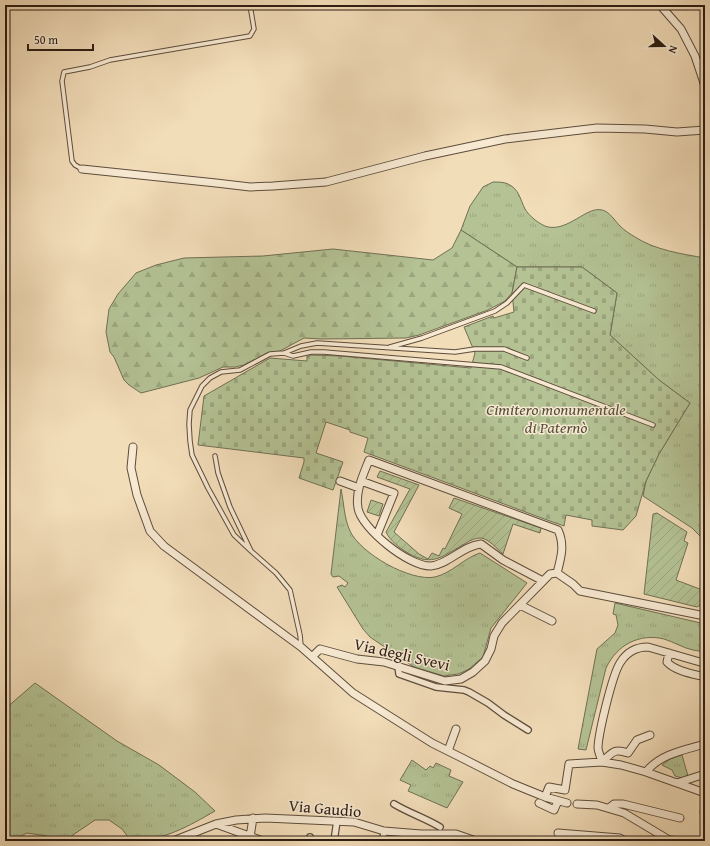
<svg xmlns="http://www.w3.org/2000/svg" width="710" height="846" viewBox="0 0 710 846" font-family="'Gentium Book Plus',serif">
	<defs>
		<pattern id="grass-tufts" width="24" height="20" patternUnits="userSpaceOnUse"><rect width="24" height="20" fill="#b4c294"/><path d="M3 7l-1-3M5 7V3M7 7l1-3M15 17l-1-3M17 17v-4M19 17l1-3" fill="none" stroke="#9ba67f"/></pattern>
		<pattern id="forest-firs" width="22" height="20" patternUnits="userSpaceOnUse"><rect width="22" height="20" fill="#b4c294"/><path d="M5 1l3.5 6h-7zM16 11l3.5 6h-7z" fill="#9ba67f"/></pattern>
		<pattern id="cemetery-stones" width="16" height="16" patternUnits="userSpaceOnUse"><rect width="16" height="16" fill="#b4c294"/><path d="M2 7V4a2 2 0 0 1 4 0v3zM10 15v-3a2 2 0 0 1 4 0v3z" fill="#9ba67f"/></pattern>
		<pattern id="garden-furrows" width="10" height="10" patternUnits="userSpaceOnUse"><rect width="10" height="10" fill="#b4c294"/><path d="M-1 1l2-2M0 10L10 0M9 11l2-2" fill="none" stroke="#9ba67f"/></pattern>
	</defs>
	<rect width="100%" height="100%" fill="#f2ddb9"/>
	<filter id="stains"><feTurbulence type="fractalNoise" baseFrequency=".005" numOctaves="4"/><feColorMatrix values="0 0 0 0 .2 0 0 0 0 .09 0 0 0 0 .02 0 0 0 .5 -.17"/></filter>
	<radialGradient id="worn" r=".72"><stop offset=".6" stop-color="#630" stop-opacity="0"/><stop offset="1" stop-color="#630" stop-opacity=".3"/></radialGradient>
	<!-- grass -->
	<path fill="url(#grass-tufts)" stroke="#707054" d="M493 182C498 182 504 182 508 184 519 189 520 199 525 209 529 216 540 225 548 227 569 231 587 206 602 210 609 211 615 221 620 226 624 230 630 234 635 237 655 250 682 254 705 258V541L692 528 643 496 646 481 659 454 690 403 659 380 610 335 617 293 582 267H517L461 230 470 206 483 187Z
		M341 489C344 503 344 518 350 531 360 553 410 582 435 577 452 573 464 558 480 553L527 583 491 628 483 657 469 669 463 672 458 674 444 676 414 667 370 637 363 629 337 587 342 585 345 587 348 583 339 576 333 577 331 574Z
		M615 603 705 624V652C701 651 697 651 693 650 683 648 674 642 664 639 639 633 617 645 606 668L586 750 578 749 597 649 615 633 618 625 616 615 613 614Z
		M35 683 117 741 159 765 195 792 215 811C189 826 163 841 131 841L122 829 109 820H95L64 841H51L47 836 27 833 10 841 5 838V709Z
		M682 755 688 776 682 778 675 776 672 770 662 765 670 759Z
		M412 760 426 770 430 766 433 768 436 763 451 770 449 776 463 782 447 808 408 791 411 785 400 780Z"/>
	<!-- forest -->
	<path fill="url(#forest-firs)" stroke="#707054" d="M461 230 517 267 512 293 505 301 488 310 419 335 406 338 321 339 304 338 280 351 267 353 244 365 235 367H223L199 378 141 393 129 385 124 380 114 357 110 352 106 332 109 309 118 294 136 273 156 265 184 258 263 256 333 249 433 260 452 248Z"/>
	<!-- cemetery -->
	<path fill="url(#cemetery-stones)" stroke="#707054" d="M517 267H582L617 293 610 335 659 380 690 403 659 454 646 481 636 516 623 530 592 526V520L566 515 564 526 547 520 364 452 368 438 350 432V430L326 422 316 453 343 462 333 490 299 478 304 462V458L198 445 204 396 270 358 307 361V356H310V355L340 356 471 368 475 353 464 327 493 316 494 318 514 312 512 293Z"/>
	<!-- garden -->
	<path fill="url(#garden-furrows)" stroke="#707054" d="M380 471 419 485 394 532 419 554 428 559 432 553 439 556 443 548 445 549 462 514 449 508 454 498 541 528 540 533 513 524 503 554C497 549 489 539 481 538 475 538 471 540 466 543 444 555 433 568 408 553 400 548 390 541 386 532L410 489 377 477Z
		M371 500 383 504 379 516 367 512Z
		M657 513 687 532 684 541 688 543 676 580 705 591V596L699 606 697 607 644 594 653 514Z"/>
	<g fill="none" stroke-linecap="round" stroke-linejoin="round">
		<defs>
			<path id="service" d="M82 169 75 165 72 161 62 81 64 72 90 67 110 60 250 36 254 29 250 5
				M390 347 422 338 495 311 507 303 524 285 594 311
				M284 353 293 356 311 352H324L501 367 653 425
				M215 456 218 473 230 507 251 551 276 573 290 590 300 635 301 646
				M251 551 234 535 208 488 192 455 190 441 189 424 190 410 202 386 210 378 221 372 240 370 270 354 284 353 301 346 317 343 455 352 475 349H504L527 358"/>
			<path id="pedestrian" d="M398 666 399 674 436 687 464 690 469 692 488 703 504 715 528 730
				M394 804C409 813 425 818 440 827
				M310 841V837
				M334 841 337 821
				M383 841 384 831"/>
			<path id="minor" d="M660 5 681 29 695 56 705 86
				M82 169 216 183 250 187 273 186 326 182 425 156 505 139 597 128 645 129 677 132 705 130
				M133 447 131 468 137 495 150 531 164 546 301 647 353 693 432 743 464 759 513 784 545 797 567 803
				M340 481 359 488
				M361 481 394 493 377 535
				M557 573 573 584 580 591 705 616
				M543 581 503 560 481 544C462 546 449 564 431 566 409 567 361 528 358 508 355 492 363 475 369 460L558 530C565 545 561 558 557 573
				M520 605 552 621
				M669 653 667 662C675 671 693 674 705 677
				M313 656 320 649 357 659 384 662 445 681 461 679 473 672 485 661 491 649 494 636 502 623 550 574 557 573
				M650 735 637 740 628 753C614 748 613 752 602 762 601 757 598 752 598 747 599 731 612 676 620 663 626 653 636 647 648 647L700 662H705
				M448 751 456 729
				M646 772 705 793
				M677 783 705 774
				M545 797 549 787 565 790 569 764 602 762 621 765 646 772C660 754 684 750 705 744
				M539 803 554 810 558 801
				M577 804 597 805 624 813 671 841
				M609 808 614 804H623L680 818
				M704 812H705
				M216 824 263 841
				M558 833 620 838 625 841
				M250 837 253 818
				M670 840 682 841
				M173 841 216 824 236 820 265 818 354 822 384 831 421 834H456L476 841"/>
		</defs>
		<!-- service casing -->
		<use href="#service" stroke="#5e4d3c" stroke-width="5.5"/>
		<!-- pedestrian casing -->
		<use href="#pedestrian" stroke="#5e4d3c" stroke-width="8"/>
		<!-- minor casing -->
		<use href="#minor" stroke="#5e4d3c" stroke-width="9"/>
		<!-- service -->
		<use href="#service" stroke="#f7e9d2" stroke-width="3.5"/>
		<!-- pedestrian -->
		<use href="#pedestrian" stroke="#f7e9d2" stroke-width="5.5"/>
		<!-- minor -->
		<use href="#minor" stroke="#f7e9d2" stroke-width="7"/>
	</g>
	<g text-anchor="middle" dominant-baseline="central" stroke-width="3" stroke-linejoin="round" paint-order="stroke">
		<!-- park labels -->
		<g font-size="16" font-style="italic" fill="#554f3a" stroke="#f7e9d2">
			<text x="556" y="409">Cimitero monumentale<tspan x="556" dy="18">di Paternò</tspan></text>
		</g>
		<!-- street labels -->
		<g font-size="16" fill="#2c1d13" stroke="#f7e9d2">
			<text transform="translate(402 654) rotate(13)">Via degli Svevi</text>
			<text transform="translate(325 808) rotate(5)">Via Gaudio</text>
		</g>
	</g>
	<!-- margin -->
	<rect width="710" height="846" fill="none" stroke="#f2ddb9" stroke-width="20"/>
	<rect x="6" y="6" width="698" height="834" fill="none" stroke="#2c1d13" stroke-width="2"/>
	<rect x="10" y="10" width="690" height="826" fill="none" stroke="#2c1d13"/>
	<!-- north arrow -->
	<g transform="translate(664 46) rotate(111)" stroke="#f7e9d2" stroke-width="3" paint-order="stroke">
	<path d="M0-3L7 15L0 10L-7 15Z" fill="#2c1d13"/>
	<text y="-6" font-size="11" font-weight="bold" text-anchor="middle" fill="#2c1d13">N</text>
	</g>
	<!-- scale -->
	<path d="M28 44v6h65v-6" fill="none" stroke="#2c1d13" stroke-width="2"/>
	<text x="34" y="44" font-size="12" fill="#2c1d13" stroke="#f7e9d2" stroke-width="3" paint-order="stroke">50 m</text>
	<rect width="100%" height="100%" filter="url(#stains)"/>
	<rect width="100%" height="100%" fill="url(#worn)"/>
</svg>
